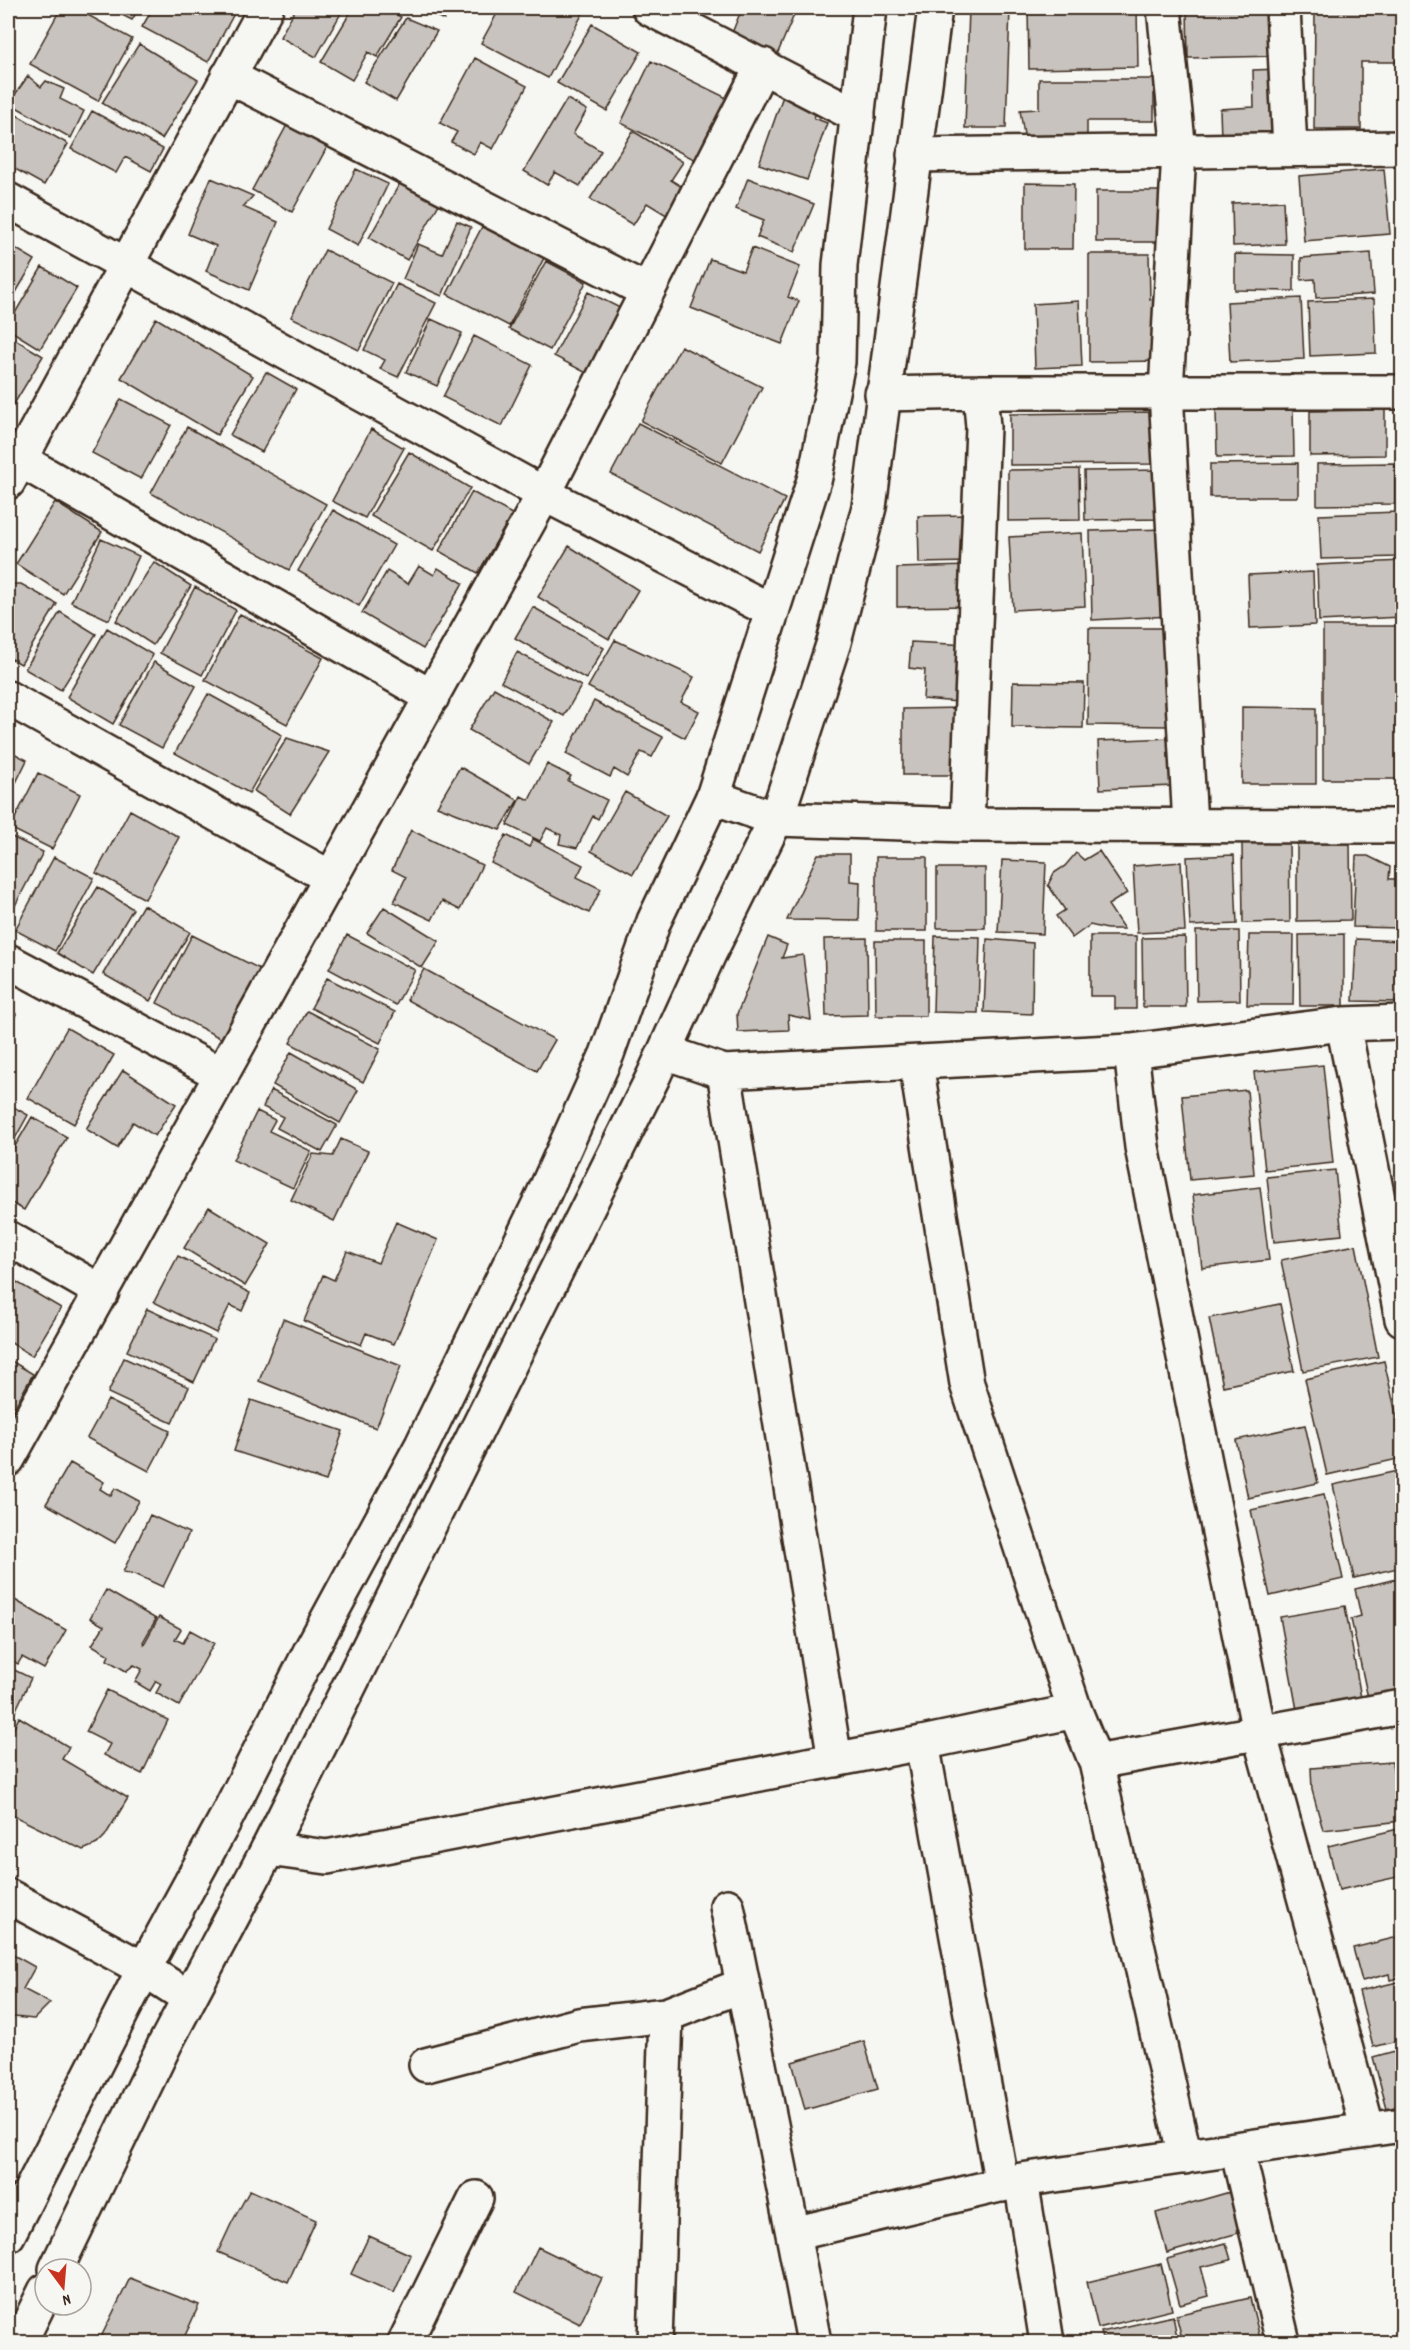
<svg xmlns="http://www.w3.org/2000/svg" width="1410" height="2350" viewBox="0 0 1410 2350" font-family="Dekko,sans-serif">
	<rect width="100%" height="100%" fill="#f6f6f2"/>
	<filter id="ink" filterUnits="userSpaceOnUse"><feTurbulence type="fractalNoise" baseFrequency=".0167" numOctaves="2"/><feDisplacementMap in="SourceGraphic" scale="12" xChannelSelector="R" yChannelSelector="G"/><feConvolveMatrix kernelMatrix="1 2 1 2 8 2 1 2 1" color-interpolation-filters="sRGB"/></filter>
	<g filter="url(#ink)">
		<!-- building -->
		<path fill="#c8c3be" stroke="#3b2a1e" stroke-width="1.5" d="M61 8H75L132 39 98 101 30 64Z
			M108 8H139L132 20Z
			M153 8H237L208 62 142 27Z
			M296 8H344L316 57 280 37Z
			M353 8H385L401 17 377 57 368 52 352 80 321 62Z
			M420 8H451L444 20Z
			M500 8H578L584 11 548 78 481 43Z
			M726 8H797L776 57 730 38 740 13Z
			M969 8H1010L1006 128H965Z
			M1028 8H1137L1138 67 1029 69Z
			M1279 9V56L1188 58 1187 10Z
			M1315 11H1402V62H1361V129H1314Z
			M406 18 437 31 396 101 364 82Z
			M592 24 641 52 607 111 557 83Z
			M139 44 198 80 162 139 102 103Z
			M475 58 527 86 493 149 480 142 474 154 451 142 457 132 440 123Z
			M651 61 733 101 702 163 621 123Z
			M1280 69 1283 137 1221 139 1220 109 1254 107 1253 70Z
			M28 76 41 87 46 81 64 89 60 99 84 111 71 138 9 103Z
			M1039 79H1154V121H1087V147H1026L1020 110 1039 109Z
			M783 96 818 107 814 118 827 123 807 180 759 164Z
			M567 99 587 110 573 134 601 151 580 186 555 172 547 185 524 171Z
			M8 110 68 144 44 185 8 165Z
			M92 111 163 149 151 171 125 157 116 173 71 149Z
			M287 125 327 147 292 212 252 190Z
			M633 131 683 162 671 180 690 192 673 219 647 203 633 225 590 199Z
			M356 169 388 184 358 246 326 229Z
			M1384 169 1390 234 1304 241 1299 176Z
			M211 178 253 196 243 207 278 222 249 290 206 271 216 246 188 234Z
			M748 178 814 204 794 252 757 237 764 220 736 209Z
			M400 183 439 204 407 260 369 238Z
			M1025 183 1074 184 1073 249H1025Z
			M1096 191H1161L1160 242H1096Z
			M1283 201 1285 244 1233 246 1232 203Z
			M457 221 471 227 442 296 403 279 418 244 442 254Z
			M485 221 547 252 509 326 447 294Z
			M8 244 35 260 8 306Z
			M752 248 800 267 788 297 799 301 782 344 691 308 710 259 743 271Z
			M325 250 392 283 359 350 291 317Z
			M1371 253 1374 294 1316 298 1315 279 1301 280V258Z
			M1089 254H1149L1150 299 1162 300V361L1089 362Z
			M1235 254 1294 255V291L1235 290Z
			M546 261 586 282 550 350 509 329Z
			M42 267 77 288 40 349 8 329V325Z
			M397 284 436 303 398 377 380 369 385 360 364 350Z
			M588 292 628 312 594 377 554 356Z
			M1301 298 1304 359 1230 362 1227 302Z
			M1374 299 1376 353 1310 356 1308 302Z
			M1079 301 1082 366 1035 368 1033 304Z
			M156 318 253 376 217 435 121 378Z
			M431 319 462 333 437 386 406 372Z
			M8 335 43 356 8 414Z
			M474 336 532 365 502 426 443 397Z
			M681 346 762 387 722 463 641 421Z
			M266 372 296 389 262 452 230 435Z
			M121 399 171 425 141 479 92 453Z
			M1293 408 1294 456 1217 457 1216 409Z
			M1385 410V455L1310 456V411Z
			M1158 412 1159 464 1010 465V414Z
			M638 423 785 499 758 551 611 474Z
			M187 427 326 504 289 570 151 493Z
			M371 429 404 448 365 518 332 501Z
			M409 452 470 488 433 551 371 516Z
			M1298 463V497H1210V464Z
			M1395 463V504L1317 505V464Z
			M1079 469 1080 520 1008 521V470Z
			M1164 470 1165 519 1085 520 1084 471Z
			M472 492 512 514 478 573 439 551Z
			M55 502 102 532 63 594 16 564Z
			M333 510 394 545 359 606 298 571Z
			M1397 512 1398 557 1321 559 1319 515Z
			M969 515 970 562 919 563 918 516Z
			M1168 529 1171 616 1092 620 1090 531Z
			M1082 533 1085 606 1013 610 1009 537Z
			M101 539 139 556 109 620 71 602Z
			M569 546 638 590 609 639 538 597Z
			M1402 561V617L1319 621 1317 565Z
			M154 562 191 586 153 645 116 621Z
			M419 566 434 575 438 568 463 583 423 649 362 613 387 571 408 584Z
			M970 566 971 606 897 607V568Z
			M1313 572 1315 625 1250 628 1248 575Z
			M12 584H21L57 604 21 664 8 657V587Z
			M195 587 236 610 202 675 160 653Z
			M533 607 604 648 586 679 515 638Z
			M60 612 96 634 61 690 25 669Z
			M240 614 323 658 287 724 205 680Z
			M1323 626H1402V779H1323Z
			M107 628 153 655 113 724 67 697Z
			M1089 628H1169L1167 726 1088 725Z
			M615 640 694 677 681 702 699 711 685 738 588 687Z
			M911 642 970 645V703L923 699 925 670 909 668Z
			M517 652 581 686 564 716 501 682Z
			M154 662 196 686 162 748 119 725Z
			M1013 682 1084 683 1083 728 1012 727Z
			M494 688 554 722 529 764 469 730Z
			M208 694 282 735 249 793 175 753Z
			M594 701 663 737 652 757 641 752 627 777 614 769 610 777 566 754Z
			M1242 707 1316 708V784H1242Z
			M963 708 962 775H903V709Z
			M287 738 329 752 290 814 254 791Z
			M1172 738 1173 786 1100 789 1098 741Z
			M8 750 27 760 8 799Z
			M547 764 571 776 568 781 607 800 598 819 593 816 577 848 559 844 561 835 547 828 540 841 507 825 521 796 529 800Z
			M460 767 518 800 500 830 437 806Z
			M38 773 80 794 52 849 10 828Z
			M625 792 667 816 633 874 591 851Z
			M130 810 179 837 145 899 96 873Z
			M411 830 482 865 460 910 442 901 432 920 394 902 406 877 392 870Z
			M506 835 529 847 533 839 583 865 577 877 601 889 589 913 491 863Z
			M10 836 43 852 8 919V841Z
			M1289 842 1290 922 1243 923 1242 843Z
			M1297 842H1350L1351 920 1297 921Z
			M1099 851 1127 893 1108 905 1124 929H1107L1090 925 1072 938 1056 916 1065 910 1048 885 1054 873 1065 866 1076 853 1084 860Z
			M818 854H850V881L860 882 859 921 787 920Z
			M1234 855 1237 924 1190 926 1187 857Z
			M1356 856H1368L1390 867 1389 879H1401L1400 916 1402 917V928L1353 927Z
			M54 857 94 878 55 951 15 930Z
			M876 857H927V931H876Z
			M1002 860 1046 862 1043 934 998 932Z
			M1181 862 1185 931 1137 933 1133 866Z
			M937 868H985V928H937Z
			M98 887 133 909 93 975 57 953Z
			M143 905 190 932 150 1001 103 974Z
			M384 907 439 941 422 968 367 933Z
			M1196 931H1239L1240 1000 1197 1001Z
			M1344 934V1006H1300L1299 935Z
			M192 935 260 969 224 1040 174 1014 171 1010 157 1003Z
			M347 935 415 970 396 1005 329 969Z
			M1249 935H1294L1293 1005H1247Z
			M935 936 980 937 978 1013 933 1012Z
			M1090 936H1136V1009H1115V996H1090Z
			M768 937 787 945 782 958 803 955 811 1020 788 1015 789 1030 738 1032 737 1014Z
			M1185 937 1186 1007H1143L1142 938Z
			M867 938 868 1015 826 1016 824 939Z
			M987 939 1033 943 1032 1014 984 1012Z
			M1356 939 1402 941V1002L1353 1001Z
			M875 941H926V1016H876Z
			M424 969 555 1040 537 1071 407 1000Z
			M327 978 395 1012 380 1043 311 1008Z
			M8 1009 16 1014 8 1030Z
			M307 1011 380 1049 363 1082 290 1043Z
			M67 1028 114 1055 74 1124 28 1098Z
			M291 1052 358 1090 340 1123 273 1085Z
			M1323 1065 1333 1163 1265 1170 1254 1072Z
			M123 1070 176 1104 155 1136 133 1122 117 1148 86 1129Z
			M271 1090 337 1125 322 1152 277 1128 283 1117 263 1107Z
			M1247 1090 1254 1174 1190 1180 1182 1096Z
			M8 1104 28 1115 8 1151Z
			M257 1111 275 1120 269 1131 311 1151 293 1188 233 1160Z
			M32 1117 67 1137 24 1210 8 1201V1158Z
			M341 1139 368 1151 334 1221 291 1200 313 1154 333 1156Z
			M1335 1170 1342 1235 1274 1242 1267 1177Z
			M1260 1187 1269 1260 1202 1268 1193 1195Z
			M209 1207 270 1244 245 1286 184 1248Z
			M396 1222 438 1240 394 1344 366 1333 361 1345 304 1321 323 1275 334 1280 347 1251 378 1263Z
			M1356 1245 1378 1357 1303 1371 1281 1260Z
			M178 1256 250 1293 242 1311 230 1305 216 1333 154 1302Z
			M8 1277 61 1308 32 1356 8 1341Z
			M1280 1304 1294 1371 1223 1386 1209 1318Z
			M147 1309 214 1339 194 1382 127 1351Z
			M283 1319 401 1366 376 1428 259 1381Z
			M124 1358 189 1387 172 1423 108 1393Z
			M8 1359 33 1374 10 1415 8 1413Z
			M1384 1361 1402 1440V1458L1327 1475 1305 1379Z
			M108 1400 170 1431 149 1471 87 1438Z
			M251 1400 343 1431 326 1481 234 1451Z
			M1305 1425 1318 1483 1248 1498 1236 1440Z
			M70 1463 104 1482 100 1489 111 1496 115 1488 139 1501 115 1543 46 1504Z
			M1402 1470V1567L1354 1578 1333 1485Z
			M1324 1494 1343 1579 1270 1596 1251 1510Z
			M150 1515 189 1533 163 1587 135 1574 123 1572Z
			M1400 1578 1402 1590V1690L1368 1698 1351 1619 1361 1616 1355 1589Z
			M106 1590 156 1619 143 1642 144 1644 159 1617 181 1629 175 1639 183 1643 190 1630 214 1643 179 1706 156 1693 161 1684 156 1681 150 1691 135 1682 142 1669 134 1665 126 1671 107 1660 109 1655 92 1645 104 1626 90 1618Z
			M8 1596 66 1630 44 1669 22 1657 18 1664 8 1658Z
			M1345 1606 1361 1698 1297 1710 1280 1617Z
			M8 1667 31 1678 13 1716 8 1713Z
			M107 1690 168 1720 142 1774 104 1755 110 1744 86 1732Z
			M19 1717 69 1747 62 1759 128 1798 105 1836 97 1844 83 1850 8 1813V1741Z
			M1392 1762 1401 1821 1323 1830 1312 1790 1311 1768Z
			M1402 1828V1876L1339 1890 1328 1846Z
			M1402 1936V1977L1390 1980 1389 1974 1362 1981 1353 1948Z
			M8 1952 35 1967 23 1989 50 2003 34 2019 14 2017 8 2028Z
			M1402 1981V2040L1373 2047 1359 1991Z
			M864 2041 878 2089 805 2110 792 2062Z
			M1402 2049V2105L1387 2109 1373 2057Z
			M250 2190 316 2220 288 2282 218 2252 232 2222Z
			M1230 2192 1242 2232 1167 2253 1156 2213Z
			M369 2236 411 2255 394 2293 351 2274Z
			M1226 2243 1231 2260 1201 2267 1209 2296 1180 2304 1167 2259Z
			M538 2247 602 2278 580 2324 516 2292Z
			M1161 2264 1172 2310 1098 2328 1087 2282Z
			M130 2278 199 2305 182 2342H114L101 2337Z
			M1250 2298 1261 2342H1183L1176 2315Z
			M1173 2316 1178 2342H1104L1101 2332Z"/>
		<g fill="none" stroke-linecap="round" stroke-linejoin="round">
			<defs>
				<path id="minor" d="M649 8 858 116
					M1164 8 1179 151 1166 392 1190 825
					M1283 8 1290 149
					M228 76 647 291
					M914 155 1402 148
					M8 200 544 494 772 611
					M882 394 980 392H1402
					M8 453 432 697
					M8 482 266 8
					M8 698 331 878
					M713 797 776 819 967 825 1402 826
					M967 825 983 427 980 392
					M8 961 222 1075
					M1343 1024 1402 1319
					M665 1052 724 1072 1131 1051
					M916 1063 967 1384 1075 1711
					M724 1072 835 1760
					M8 1238 102 1292
					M8 1459 544 494 763 65
					M922 1743 1075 1711 1096 1762 1402 1707
					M1096 1762 1185 2157
					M268 1849 327 1857 922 1743 1002 2185
					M727 1906 743 1985
					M666 2015 743 1985 793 2234 1021 2180 1047 2342
					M426 2065 579 2025 666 2015 655 2342
					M1368 2130 1259 1732 1142 1147 1131 1051 1343 1024 1402 1022
					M1237 2149 1283 2342
					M1021 2180 1402 2125
					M793 2234 814 2342
					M405 2342 476 2198"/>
				<path id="major" d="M8 1896 144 1969 189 1998
					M8 2235 144 1969 226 1818 312 1648 422 1445 541 1200 607 1054 654 921 713 797 815 477 838 362 840 265 870 8
					M56 2269 165 2044 268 1849 653 1077 709 954 776 819 834 642 869 507 935 8
					M20 2342 45 2291"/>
			</defs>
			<!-- minor casing -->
			<use href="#minor" stroke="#3b2a1e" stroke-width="38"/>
			<!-- major casing -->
			<use href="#major" stroke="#3b2a1e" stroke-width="38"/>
			<!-- minor -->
			<use href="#minor" stroke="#f6f6f2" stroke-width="33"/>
			<!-- major -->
			<use href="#major" stroke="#f6f6f2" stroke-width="33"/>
		</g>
	</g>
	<!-- margin -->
	<rect width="1410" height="2350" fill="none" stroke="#f6f6f2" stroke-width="30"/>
	<rect x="15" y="15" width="1380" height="2320" fill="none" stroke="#3b2a1e" stroke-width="2" filter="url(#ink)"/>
	<!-- north arrow -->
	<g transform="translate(63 2287) rotate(164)"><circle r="28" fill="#f6f6f2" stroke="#aba49d" stroke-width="1.5"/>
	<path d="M0-4.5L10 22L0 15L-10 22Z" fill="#c8321e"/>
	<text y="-9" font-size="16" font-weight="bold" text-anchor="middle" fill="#3b2a1e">N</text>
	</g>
</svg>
